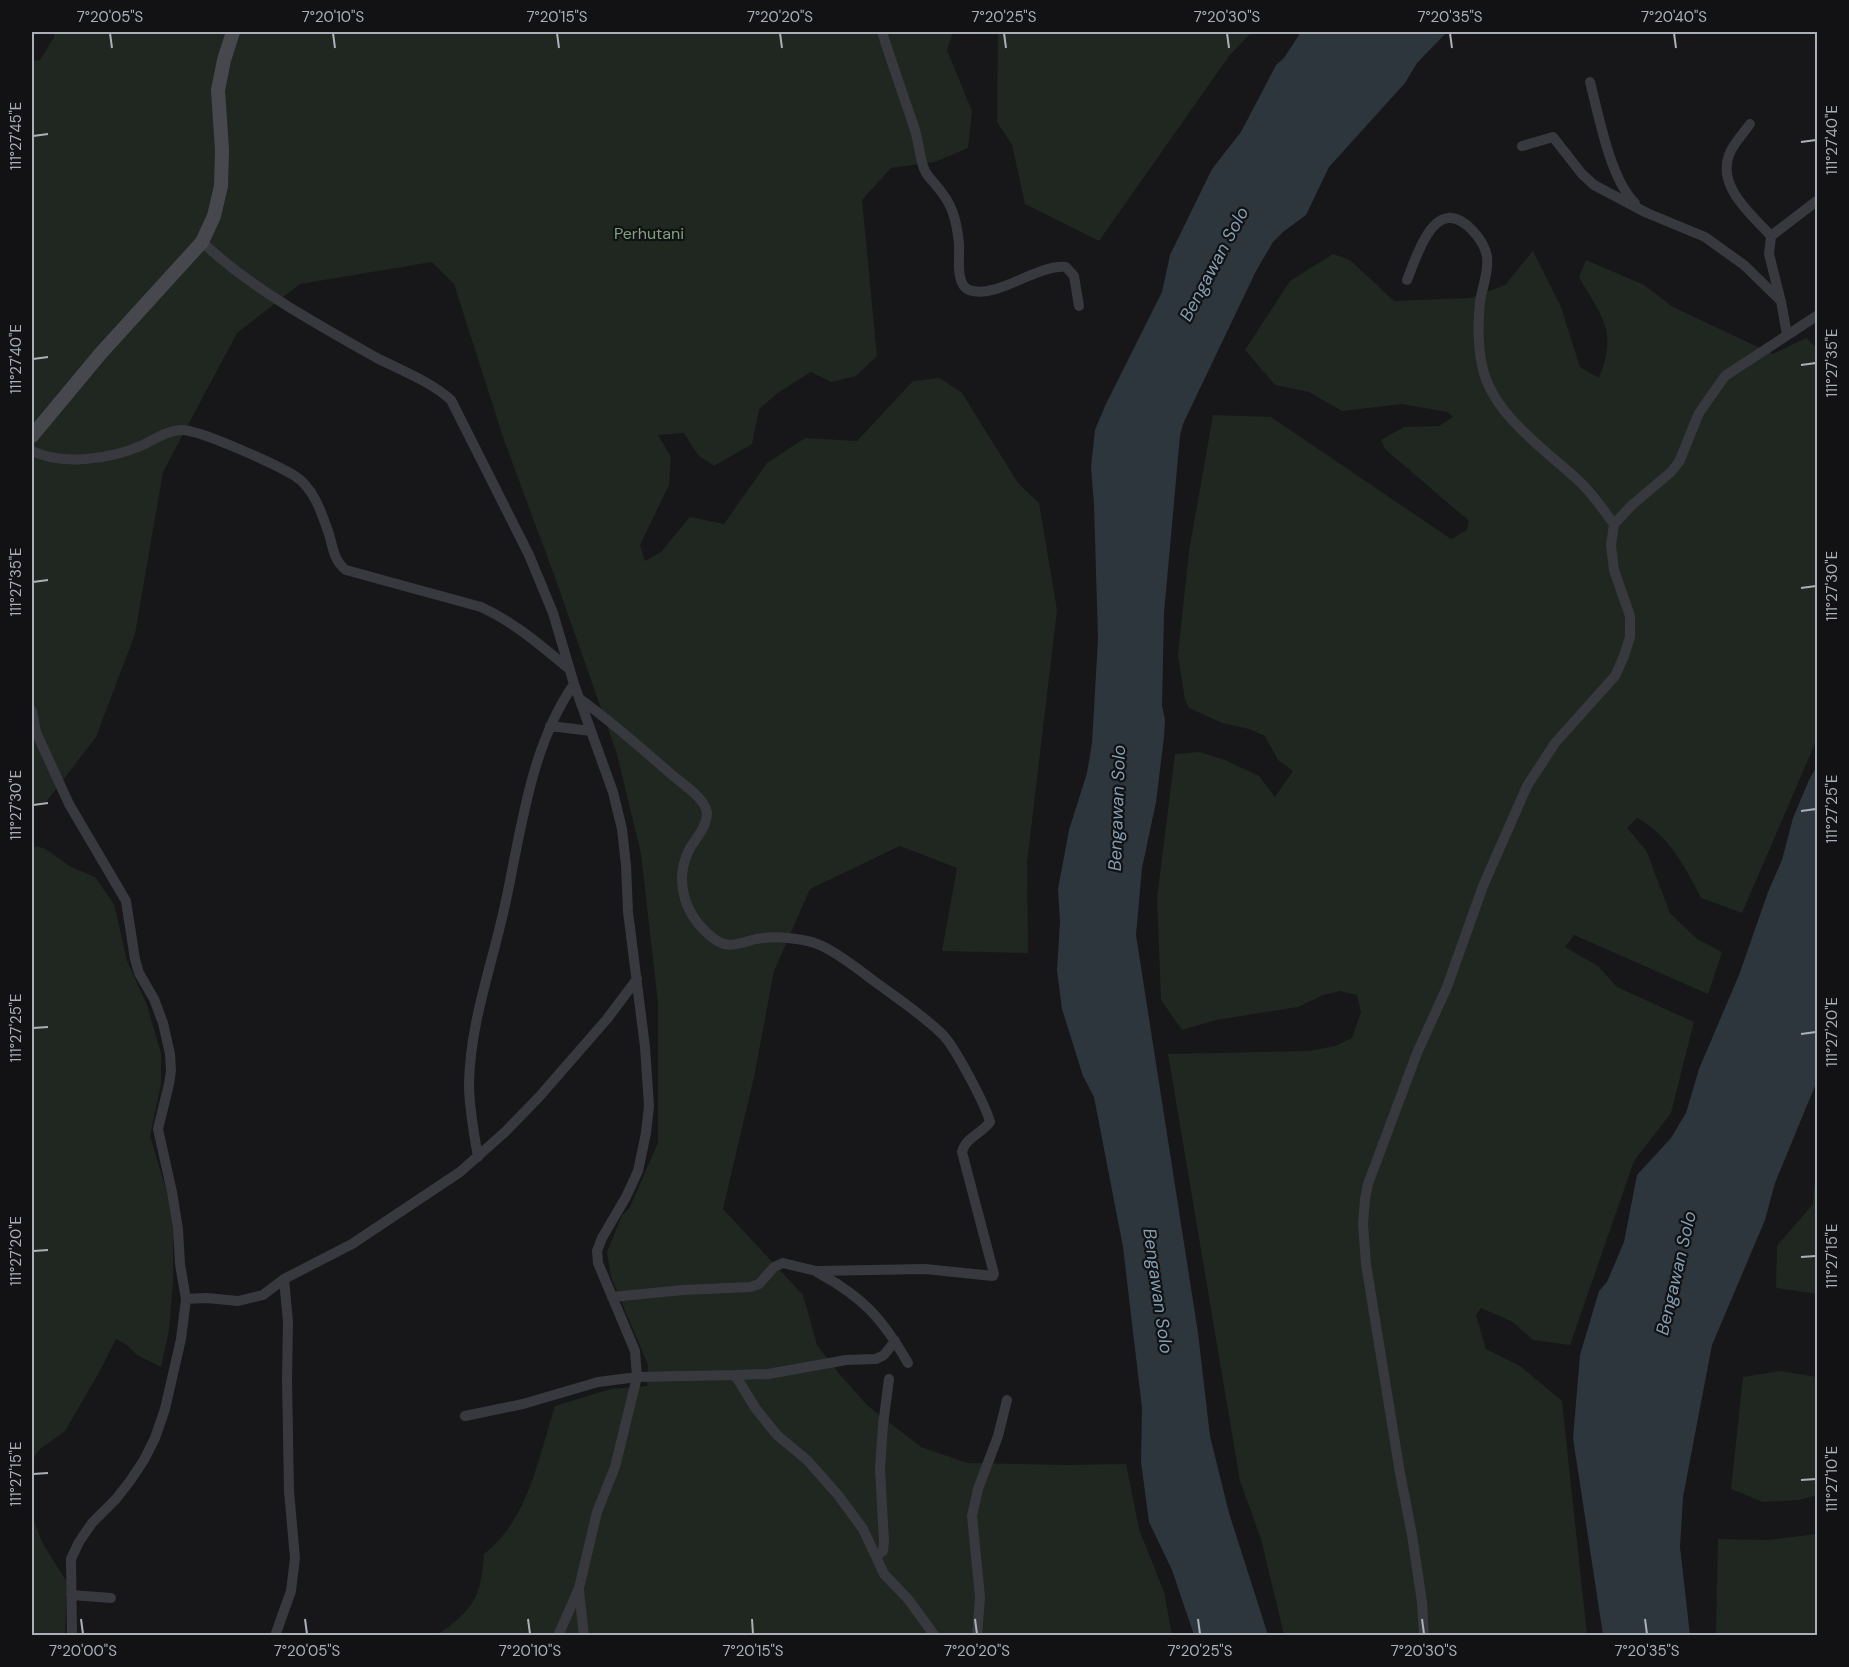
<svg xmlns="http://www.w3.org/2000/svg" width="1849" height="1667" viewBox="0 0 1849 1667" font-family="'DM Sans',sans-serif">
	<rect width="100%" height="100%" fill="#171719"/>
	<!-- green -->
	<path fill="#1f2720" d="M54 32H953L947 50 972 111 968 148 935 162 891 168 862 200 877 356 856 376 831 382 811 372 779 392 759 409 752 444 714 466 698 455 684 433 658 435 671 457 669 485 640 545 645 561 661 552 690 517 724 524 767 463 805 438 857 441 913 381 940 378 962 393 1018 483 1039 503 1057 610 1027 863 1028 953 942 951 957 868 900 846 810 889 774 971 754 1077 723 1209 803 1295 817 1345 842 1377 868 1406 921 1447 967 1463 1067 1465 1126 1464 1139 1529 1164 1592 1172 1635H437C473 1610 481 1598 484 1554 528 1521 539 1456 555 1406L611 1389 647 1386 648 1365 611 1277 607 1252 622 1215 629 1209 658 1143V1003L641 854 617 754 557 583 504 440 454 284 432 262 300 284 237 333 163 472 135 634 96 737 46 802 32 804V61L40 60 54 37Z
		M998 32H1252L1229 56 1099 241 1025 204 1012 145 997 122Z
		M1533 251 1561 307 1580 367 1599 378C1618 330 1602 318 1579 277L1586 260 1644 285 1673 307 1773 354 1806 338 1817 348V739L1742 913 1701 898C1685 867 1669 835 1637 818L1627 828 1646 850 1670 913 1697 939 1722 952 1708 994 1574 935 1565 947 1598 966 1617 987 1694 1022 1671 1113 1634 1161 1570 1345 1533 1340 1513 1322 1481 1308 1476 1315 1486 1349 1520 1366 1562 1401 1587 1635H1284L1261 1539 1240 1481 1168 1054 1309 1051 1335 1046 1352 1038 1361 1012 1357 995 1340 991 1323 995 1298 1007 1216 1020 1182 1030 1161 1000 1157 898 1175 754 1199 752 1225 760 1259 776 1275 797 1293 771 1278 760 1265 736 1249 729 1222 723 1189 708 1185 700 1178 655 1189 551 1213 415 1271 417 1451 539 1467 530 1469 521 1385 449 1381 440 1404 427 1439 426 1453 417 1447 412 1402 404 1342 411 1309 392 1275 385 1245 350 1290 281 1333 254 1350 260 1394 301 1470 298 1505 285Z
		M32 846 44 848 71 867 95 877 114 904 127 961 147 1005 161 1053V1084L150 1136 168 1196 173 1232V1282L169 1330 161 1367 137 1355 127 1345 116 1339 101 1369 65 1431 40 1449 32 1460Z
		M1814 1185H1818L1817 1294 1776 1288 1777 1246 1813 1204Z
		M1780 1371 1817 1377V1495L1799 1500 1763 1502 1731 1489 1743 1377Z
		M32 1516 43 1544 67 1582 65 1635H32Z
		M1817 1534V1635H1716L1718 1539 1768 1540Z"/>
	<!-- water -->
	<path fill="#2d363c" d="M1301 32H1447L1417 63 1405 83 1329 167 1306 215 1283 232 1273 242 1256 271 1183 424 1180 436 1164 613 1162 705 1165 720 1164 737 1156 802 1142 868 1136 935 1198 1333 1210 1436 1229 1513 1268 1635H1194L1172 1570 1149 1522 1141 1462 1142 1408 1123 1247 1094 1097 1083 1076 1062 1009 1057 970 1060 922 1058 889 1069 830 1087 773 1092 743 1098 639 1094 504 1091 467 1095 430 1105 406 1162 292 1170 255 1212 169 1241 132 1276 65 1284 58Z
		M1817 766V1081L1775 1183 1765 1220 1712 1345 1683 1497 1680 1547 1690 1635H1603L1573 1438 1580 1355 1599 1291 1607 1282 1624 1242 1637 1175 1671 1138 1686 1113 1699 1069 1739 975 1768 892 1782 860 1793 818 1809 780Z"/>
	<g fill="none" stroke-linecap="round" stroke-linejoin="round">
		<!-- street -->
		<path stroke="#38393e" stroke-width="10" d="M882 32C892 63 903 95 914 127 919 141 919 157 925 171 929 179 937 185 942 193 954 208 957 225 959 244 960 256 955 285 969 290 996 300 1037 264 1066 267L1074 276 1079 306
			M1590 82C1599 116 1610 179 1635 203
			M1750 124C1743 134 1733 144 1729 155 1717 187 1752 215 1771 236
			M1522 146 1553 137 1582 174 1594 185 1647 213 1705 237 1744 265 1781 301 1787 335
			M202 242C252 289 315 323 375 357 400 370 430 381 451 400L529 555 553 613 574 684 613 792 622 829 626 865 628 912 645 1047 649 1106 646 1133 638 1171 626 1197 602 1238 597 1251 598 1263 635 1351 637 1377 615 1467 597 1512 579 1588 558 1636
			M1407 280C1414 263 1427 220 1448 218 1465 216 1485 242 1487 257 1489 272 1482 287 1480 302 1478 322 1478 346 1482 365 1491 414 1546 450 1580 482 1593 494 1603 510 1614 524
			M1780 298 1769 254 1771 236 1818 200
			M32 451C63 466 111 459 143 445 155 439 166 431 181 430 199 429 277 465 295 476 314 488 322 514 329 534 333 548 334 561 346 570L481 607C514 622 540 645 568 668
			M580 699C612 722 641 748 671 774 682 784 701 795 706 809 711 822 695 839 689 850 673 883 686 917 713 938 728 950 739 943 756 939 768 937 784 937 796 939 805 940 814 942 822 946 843 956 860 971 878 984 900 1000 924 1016 943 1035 955 1047 986 1106 990 1122 981 1134 966 1137 962 1152L994 1274 993 1276 925 1269 816 1271 783 1263 774 1267 759 1284 750 1287 683 1290 612 1297
			M32 711 36 732 69 804 126 901 135 959 139 973 154 999 163 1023 170 1054 171 1071 169 1084 158 1129 172 1192 178 1229 180 1264 186 1299 181 1339 165 1409 155 1438 144 1460 130 1481 116 1499 92 1523 79 1542 71 1559 72 1636
			M550 726 591 731
			M478 1157C474 1133 469 1109 469 1084 470 1023 492 965 505 905 521 832 530 747 574 684
			M817 1272C863 1297 882 1318 908 1363
			M186 1299 206 1298 238 1301 263 1295 284 1279 352 1244 460 1172 505 1132 539 1097 607 1019 637 979
			M735 1375 768 1374 846 1360 876 1359 884 1355 895 1341
			M465 1416 523 1404 598 1382 637 1377 735 1375 756 1409 777 1435 807 1460 838 1495 863 1529 884 1574 908 1599 935 1636
			M876 1557 883 1551 884 1541 880 1469 883 1425 889 1379
			M579 1591 584 1636
			M71 1595 111 1598
			M275 1636 291 1591 295 1558 289 1491 287 1379 288 1322 284 1279
			M977 1636 980 1597 972 1516 978 1489 998 1436 1007 1400
			M1424 1636 1422 1602 1412 1535 1400 1473 1366 1264 1363 1224 1365 1199 1368 1184 1417 1053 1447 987 1483 886 1527 786 1555 743 1615 676 1624 656 1630 637V616L1614 570 1611 545 1614 524 1632 505 1671 472 1679 462 1699 413 1725 376 1818 315"/>
		<!-- secondary -->
		<path stroke="#46484e" stroke-width="14" d="M32 436 101 353 202 242 214 216 221 186 222 150 218 90 224 60 233 32"/>
	</g>
	<!-- ticks -->
	<path fill="none" stroke="#aaafb8" stroke-width="2" d="M110 33 112 48M333 33 335 48M557 33 559 48M780 33 782 48M1004 33 1006 48M1227 33 1229 48M1450 33 1452 48M1674 33 1676 48M33 136 48 134M1801 142 1816 140M33 359 48 357M1801 365 1816 363M33 582 48 580M1801 588 1816 586M33 805 48 803M1801 811 1816 809M33 1028 48 1027M1801 1034 1816 1032M33 1251 48 1250M1801 1257 1816 1256M33 1474 48 1473M1801 1480 1816 1479M81 1619 83 1634M305 1619 307 1634M528 1619 530 1634M752 1619 753 1634M975 1619 977 1634M1198 1619 1200 1634M1422 1619 1424 1634M1645 1619 1647 1634"/>
	<g text-anchor="middle" dominant-baseline="central" stroke-width="4.5" stroke-linejoin="round" paint-order="stroke">
		<!-- park labels -->
		<g font-size="16" fill="#81a282" stroke="#121214">
			<text x="649" y="233">Perhutani</text>
		</g>
		<!-- water labels -->
		<g font-size="18" font-style="italic" fill="#829eb2" stroke="#121214">
			<text transform="translate(1214 264) rotate(-62)">Bengawan Solo</text>
			<text transform="translate(1117 808) rotate(-88)">Bengawan Solo</text>
			<text transform="translate(1676 1273) rotate(-77)">Bengawan Solo</text>
			<text transform="translate(1158 1291) rotate(82)">Bengawan Solo</text>
		</g>
	</g>
	<!-- border -->
	<rect width="1849" height="1667" fill="none" stroke="#121214" stroke-width="66"/>
	<rect x="33" y="33" width="1783" height="1601" fill="none" stroke="#aaafb8" stroke-width="2"/>
	<g font-size="15" text-anchor="middle" fill="#aaafb8">
		<text x="110" y="22">7°20'05"S</text>
		<text x="333" y="22">7°20'10"S</text>
		<text x="557" y="22">7°20'15"S</text>
		<text x="780" y="22">7°20'20"S</text>
		<text x="1004" y="22">7°20'25"S</text>
		<text x="1227" y="22">7°20'30"S</text>
		<text x="1450" y="22">7°20'35"S</text>
		<text x="1674" y="22">7°20'40"S</text>
		<text transform="translate(16 136) rotate(-90)" y="5">111°27'45"E</text>
		<text transform="translate(1832 140) rotate(-90)" y="5">111°27'40"E</text>
		<text transform="translate(16 359) rotate(-90)" y="5">111°27'40"E</text>
		<text transform="translate(1832 363) rotate(-90)" y="5">111°27'35"E</text>
		<text transform="translate(16 582) rotate(-90)" y="5">111°27'35"E</text>
		<text transform="translate(1832 586) rotate(-90)" y="5">111°27'30"E</text>
		<text transform="translate(16 805) rotate(-90)" y="5">111°27'30"E</text>
		<text transform="translate(1832 809) rotate(-90)" y="5">111°27'25"E</text>
		<text transform="translate(16 1028) rotate(-90)" y="5">111°27'25"E</text>
		<text transform="translate(1832 1032) rotate(-90)" y="5">111°27'20"E</text>
		<text transform="translate(16 1251) rotate(-90)" y="5">111°27'20"E</text>
		<text transform="translate(1832 1256) rotate(-90)" y="5">111°27'15"E</text>
		<text transform="translate(16 1474) rotate(-90)" y="5">111°27'15"E</text>
		<text transform="translate(1832 1479) rotate(-90)" y="5">111°27'10"E</text>
		<text x="83" y="1656">7°20'00"S</text>
		<text x="307" y="1656">7°20'05"S</text>
		<text x="530" y="1656">7°20'10"S</text>
		<text x="753" y="1656">7°20'15"S</text>
		<text x="977" y="1656">7°20'20"S</text>
		<text x="1200" y="1656">7°20'25"S</text>
		<text x="1424" y="1656">7°20'30"S</text>
		<text x="1647" y="1656">7°20'35"S</text>
	</g>
</svg>
